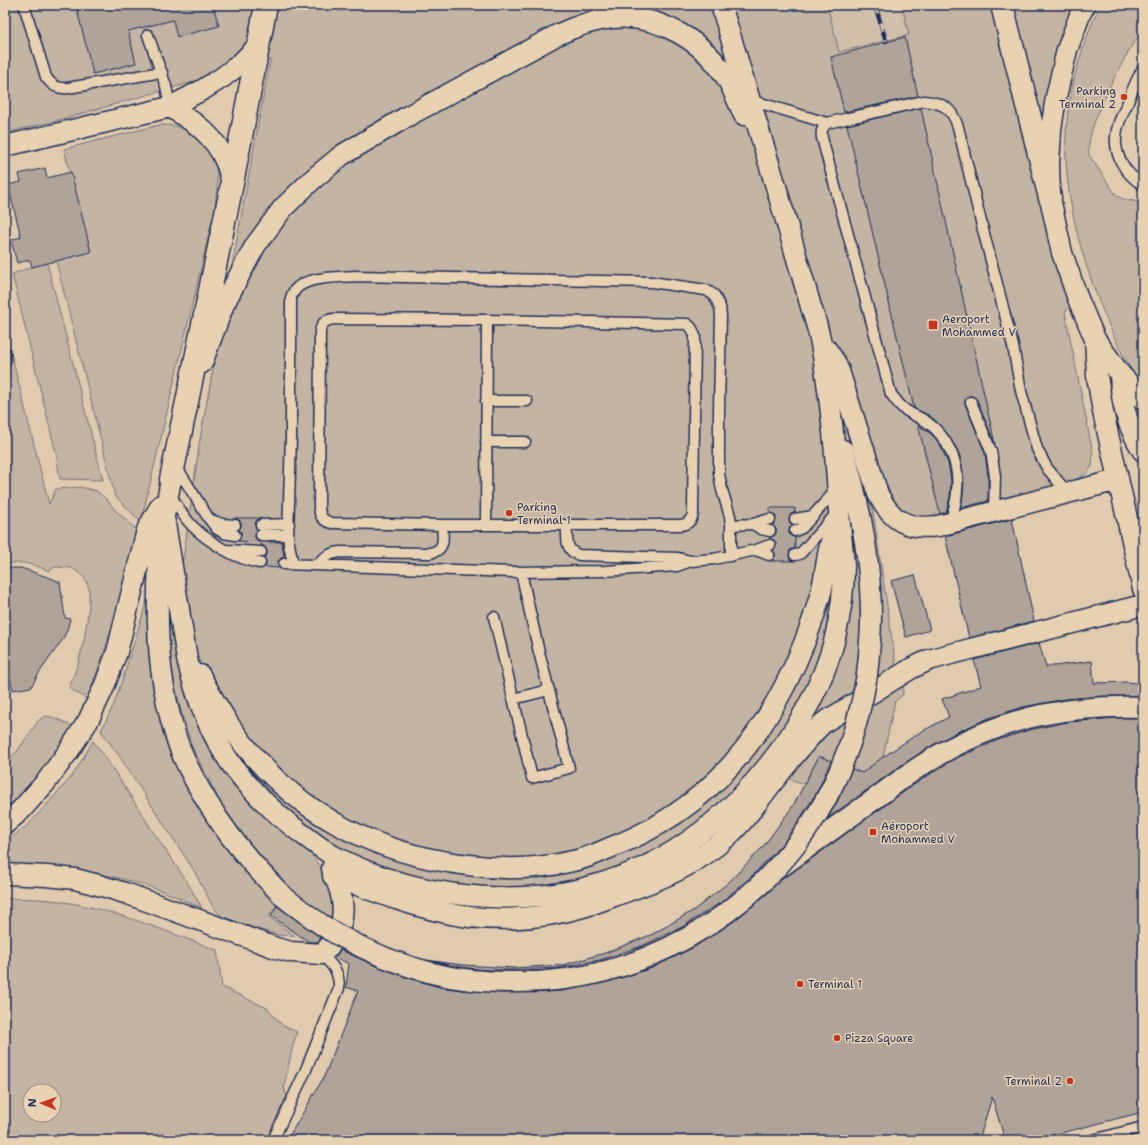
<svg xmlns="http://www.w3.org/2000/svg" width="1148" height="1145" viewBox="0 0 1148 1145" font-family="'Shantell Sans',sans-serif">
	<rect width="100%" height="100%" fill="#e1cbaf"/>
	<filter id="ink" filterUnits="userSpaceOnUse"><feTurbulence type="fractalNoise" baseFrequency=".025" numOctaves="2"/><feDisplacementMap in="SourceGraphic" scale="8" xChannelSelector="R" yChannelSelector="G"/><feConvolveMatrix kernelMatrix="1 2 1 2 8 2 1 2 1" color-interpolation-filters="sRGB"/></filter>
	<g filter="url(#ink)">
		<!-- built -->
		<path fill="#d2bfa9" d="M827 5H902L909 35 838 52Z"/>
		<!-- green -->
		<path fill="#c3b4a3" stroke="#6f7280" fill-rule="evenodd" d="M5 5H827L839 52 909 35 902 5H1085L1064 55 1053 194 1080 294 1065 312 1093 454 1092 466 1086 474 1075 480 920 519 904 521 870 491 898 680 903 686V695L895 701 883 757 853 781 828 806 846 767 819 757 804 784 779 775 738 791 678 837 656 851 593 880 523 892 440 884 309 852C325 871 337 893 332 918L287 890 271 873 221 804 193 749 182 715 174 682 168 641 169 623 184 553 200 439 270 60 56 121 5 133Z
			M1100 5H1143C1143 10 1144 25 1143 30 1142 33 1133 43 1131 47 1118 70 1084 131 1089 155L1116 195 1123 199 1143 203V387L1141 386C1134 374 1126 362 1120 349 1088 283 1059 196 1067 121 1071 81 1083 42 1100 5Z
			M159 125C164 125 170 125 175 126 191 130 213 149 216 166 219 182 216 197 214 213L141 522 115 496 56 261 91 252 64 149Z
			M47 263 103 480 60 479 56 453 12 274 32 267Z
			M5 329 49 504 56 489 80 487 97 491 108 501 116 511 138 531 125 588 100 664 87 699 69 688 78 664 84 640 89 607V588L84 577 72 568 55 567 49 571C33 564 23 561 5 564Z
			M149 594 173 746 280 899 269 917 295 936 278 935 244 925 222 917 213 907 193 869 118 754 101 731 114 704 124 675Z
			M45 716C55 717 64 722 73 727 54 757 33 787 5 809V761L16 753 39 720Z
			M93 741 103 754 133 800 150 827 187 882 202 908C189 903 176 896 162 891 114 874 56 863 5 865V842L27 826 49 802 73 775Z
			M5 898C20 899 36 898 51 900 109 907 162 930 217 950L222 987 267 1008 282 1025 297 1032 293 1045 284 1086 287 1098 273 1132 262 1140H5ZM30 1091H54V1115H30Z"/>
		<!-- building -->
		<path fill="#b0a49a" stroke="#1b2f5e" d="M76 5H213L219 26 177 37 173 20 128 31 136 63 93 74Z
			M905 37 918 96 844 112 831 57Z
			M921 108 995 444 977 400 972 396H968L965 401V404L985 453 988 476V501L961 508 963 495 964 480 961 459 957 449 946 432 939 424 930 416 914 408 847 125Z
			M45 168 47 178 71 172 91 252 32 267 30 260 17 263 11 240 21 237 8 185 21 182 19 174Z
			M918 425 930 433 936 439 941 447 948 463 951 480 950 497 946 512 940 514Z
			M770 508H795V512L791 514 789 520 790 523 793 525 790 527 789 533 791 536 795 537V548L790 550 789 556 790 560 794 561H771L775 557V554L773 550 776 546 774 540 770 539V537L774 536 776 533V529L772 525 775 523 776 520 775 515 770 513Z
			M235 518H261L257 520 255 525 257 530 255 535V538L260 542 235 541 240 539 241 536V532L239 530 241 526V523L239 520Z
			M1012 519 1034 621 969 638 945 536Z
			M261 542H282L284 558H281L278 561V564L279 568 265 567 266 564V561L264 558 267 555V552L265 547 261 545Z
			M5 568H21L53 579 60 582 65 618 70 619 67 630 63 639 39 673 31 687 13 690 8 670 5 673Z
			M915 575 930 630 906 637 891 581Z
			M1039 643 1046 667 1092 661 1094 683 1127 682 1143 684V696H1104L1065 699 1023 707 989 718 957 732 926 749 899 767 828 818 838 800 852 769 862 773 883 757 919 733 949 717 942 699 981 686 974 660Z
			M1118 718H1143V1112L1034 1140H1005L992 1097 979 1140H287L324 1077 358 991 346 987 349 964 335 957 341 950 369 963 405 977 439 987 461 990 502 993 559 991 607 982 652 968 694 947 734 921 769 892 782 877 789 875 912 786 952 760 998 740 1029 730 1068 722Z
			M819 756 831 761 818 790 809 805 784 842 753 875 720 903 682 927 642 946 600 960 557 968 512 970H483L454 966 426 960 463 965 513 968 563 965 605 953 653 934 694 910 728 883 762 848 793 806Z
			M277 906 321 938 317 942H309L271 916Z"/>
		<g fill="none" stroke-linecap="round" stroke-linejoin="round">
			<defs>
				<path id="lane" d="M24 5 46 77C52 86 58 89 68 88L162 72
					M148 35 166 86 170 107
					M1143 68C1137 79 1132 90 1128 102 1124 111 1119 120 1117 130 1112 153 1124 173 1143 185
					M750 100 827 123
					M333 319 487 320 687 324C692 327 693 330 695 336L693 513C692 520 688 524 681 525H442L332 523C323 521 320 517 319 508L320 332C321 324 325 320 333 319Z
					M5 353V361
					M486 401H527
					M971 402 991 451 995 476 994 511
					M486 442H525
					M176 466 209 519 217 529 224 533 235 535
					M170 494C186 522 195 532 223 549 235 556 246 561 260 563
					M795 519 813 516
					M211 520 222 524 235 525
					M950 523C953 512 957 501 957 490 960 464 948 437 927 422 919 417 910 414 903 408 898 404 895 399 891 394L822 138C821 131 822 128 827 123L924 101C944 103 952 108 958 127L980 218 1013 346 1021 391 1037 449 1047 468 1061 485 1070 492
					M753 524 761 529 770 531
					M261 525 289 524
					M486 525 487 320
					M731 525 753 524 770 519
					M567 526C567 538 565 551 579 555L678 558 691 561
					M795 531 802 528 837 489
					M261 535H288
					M226 550 261 552
					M756 550 769 555
					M795 555 800 554 835 515
					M284 564 513 572 605 571 677 566 691 561 714 559 756 550 770 545
					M293 564 289 544 288 535 291 437V298C296 275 336 278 354 276L651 282 706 290 714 295 720 307 721 316 719 408V474L722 490 730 516 731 525V556
					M317 565C323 557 330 553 340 552L430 553C446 550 443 538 442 525
					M494 617 532 778 569 768 538 648 521 572
					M513 699 549 690
					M273 1140 305 1072 339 988C339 970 333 967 322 954
					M1093 1140 1143 1127"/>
				<path id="street" d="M1085 5 1081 12 1067 50 1056 97 1051 130 1049 164 1050 198 1062 253 1078 299 1095 339 1120 374 1143 399
					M170 107C194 122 215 135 226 163 229 169 230 177 232 184
					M5 146 170 107 204 89 223 77 241 63 257 47
					M1095 339 1097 376 1103 412 1143 589
					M827 350 835 362 839 371 878 494C891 521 908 530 938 526L1118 480
					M202 363 224 304 255 246 283 208 312 180 342 155 408 116 557 35C574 27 593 20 612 18 658 13 706 42 729 82 734 92 739 104 744 115
					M1120 374C1121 403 1127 426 1143 451
					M843 450C860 504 871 560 871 617 871 637 869 656 867 675
					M171 479C168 498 163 517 161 536 159 553 158 570 158 588 157 635 159 674 171 720 175 735 180 751 187 765 213 818 243 856 284 897
					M164 517 187 659C196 697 209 733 232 765 253 794 280 818 309 839 317 845 325 851 334 856 406 894 502 908 581 889 608 882 636 872 660 859 738 816 810 728 834 642 840 618 844 591 844 566 843 548 840 530 839 512 836 456 831 400 821 344 819 332 815 319 811 307 805 285 798 263 792 241 769 162 745 83 721 5
					M200 675C209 693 219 709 230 726 287 808 370 854 469 865 503 870 539 869 573 861 584 859 596 854 607 849 655 831 699 802 733 763 773 718 804 654 820 596 827 573 826 547 837 526
					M5 824 21 810 46 782 68 752 88 721 104 687 117 652 147 530 161 505
					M782 866C809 846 837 826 865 806 883 793 901 779 919 767 953 744 1001 723 1041 715 1075 708 1109 706 1143 707
					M5 874 47 876 75 879 102 886 128 894 276 948 291 952 322 954C340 937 347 915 340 891 338 883 333 876 332 868
					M333 876C369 889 405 904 442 912 486 923 540 920 583 907 597 903 611 897 625 892 665 878 696 865 728 836 742 824 752 809 763 795 782 770 801 745 823 723L912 668 929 660 947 655 1143 605"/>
				<path id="secondary" d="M1002 5 1050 198
					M171 479 232 184 266 5"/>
			</defs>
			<!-- lane casing -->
			<use href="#lane" stroke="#1b2f5e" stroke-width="13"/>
			<!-- street casing -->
			<use href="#street" stroke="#1b2f5e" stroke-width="23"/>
			<!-- secondary casing -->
			<use href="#secondary" stroke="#1b2f5e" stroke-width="25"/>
			<!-- lane -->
			<use href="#lane" stroke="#e9d2b2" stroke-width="10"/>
			<!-- street -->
			<use href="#street" stroke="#e9d2b2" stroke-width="20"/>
			<!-- secondary -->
			<use href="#secondary" stroke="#e9d2b2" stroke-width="22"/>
			<defs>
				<path id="rail" d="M875 5 886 41"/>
			</defs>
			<!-- rail casing -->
			<use href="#rail" stroke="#1b2f5e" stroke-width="4.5"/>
			<!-- rail -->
			<use href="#rail" stroke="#e9d2b2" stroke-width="3" stroke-dasharray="9" stroke-linecap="butt"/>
			<defs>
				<path id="street-bridge" d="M284 897C302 911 320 925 340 936 369 952 400 965 432 973 459 980 485 982 512 982 636 985 755 917 819 811 844 769 859 723 867 675"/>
			</defs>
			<!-- street-bridge casing -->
			<use href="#street-bridge" stroke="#1b2f5e" stroke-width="23" stroke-linecap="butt"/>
			<!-- street-bridge -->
			<use href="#street-bridge" stroke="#e9d2b2" stroke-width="20"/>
		</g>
	</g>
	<!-- markers -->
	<g fill="#c8321e" stroke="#e9d2b2" stroke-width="1.5">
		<circle cx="1124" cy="97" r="4"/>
		<rect x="928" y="320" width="10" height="10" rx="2"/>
		<circle cx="509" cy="513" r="4"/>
		<rect x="869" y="828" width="8" height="8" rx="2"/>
		<circle cx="800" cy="984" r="4"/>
		<circle cx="837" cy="1038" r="4"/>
		<circle cx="1070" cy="1081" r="4"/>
	</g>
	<g text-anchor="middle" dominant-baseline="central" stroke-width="3" stroke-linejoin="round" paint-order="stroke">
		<!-- poi labels -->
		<g font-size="11" fill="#1b2f5e" stroke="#e9d2b2" text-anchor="start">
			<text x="1116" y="91" text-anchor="end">Parking<tspan x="1116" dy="13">Terminal 2</tspan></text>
			<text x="942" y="319">Aeroport<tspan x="942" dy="13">Mohammed V</tspan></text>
			<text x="517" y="507">Parking<tspan x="517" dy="13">Terminal 1</tspan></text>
			<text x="881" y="826">Aéroport<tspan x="881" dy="13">Mohammed V</tspan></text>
			<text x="808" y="984">Terminal 1</text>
			<text x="845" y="1038">Pizza Square</text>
			<text x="1062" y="1081" text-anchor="end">Terminal 2</text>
		</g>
	</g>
	<!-- margin -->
	<rect width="1148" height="1145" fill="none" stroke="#e9d2b2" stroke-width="20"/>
	<rect x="10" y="10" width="1128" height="1125" fill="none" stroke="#1b2f5e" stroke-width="1.5" filter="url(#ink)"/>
	<!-- north arrow -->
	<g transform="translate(42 1103) rotate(272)"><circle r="19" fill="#e9d2b2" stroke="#979190"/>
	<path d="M0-3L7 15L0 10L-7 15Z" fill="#c8321e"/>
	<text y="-6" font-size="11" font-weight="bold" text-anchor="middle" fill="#1b2f5e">N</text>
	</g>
</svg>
